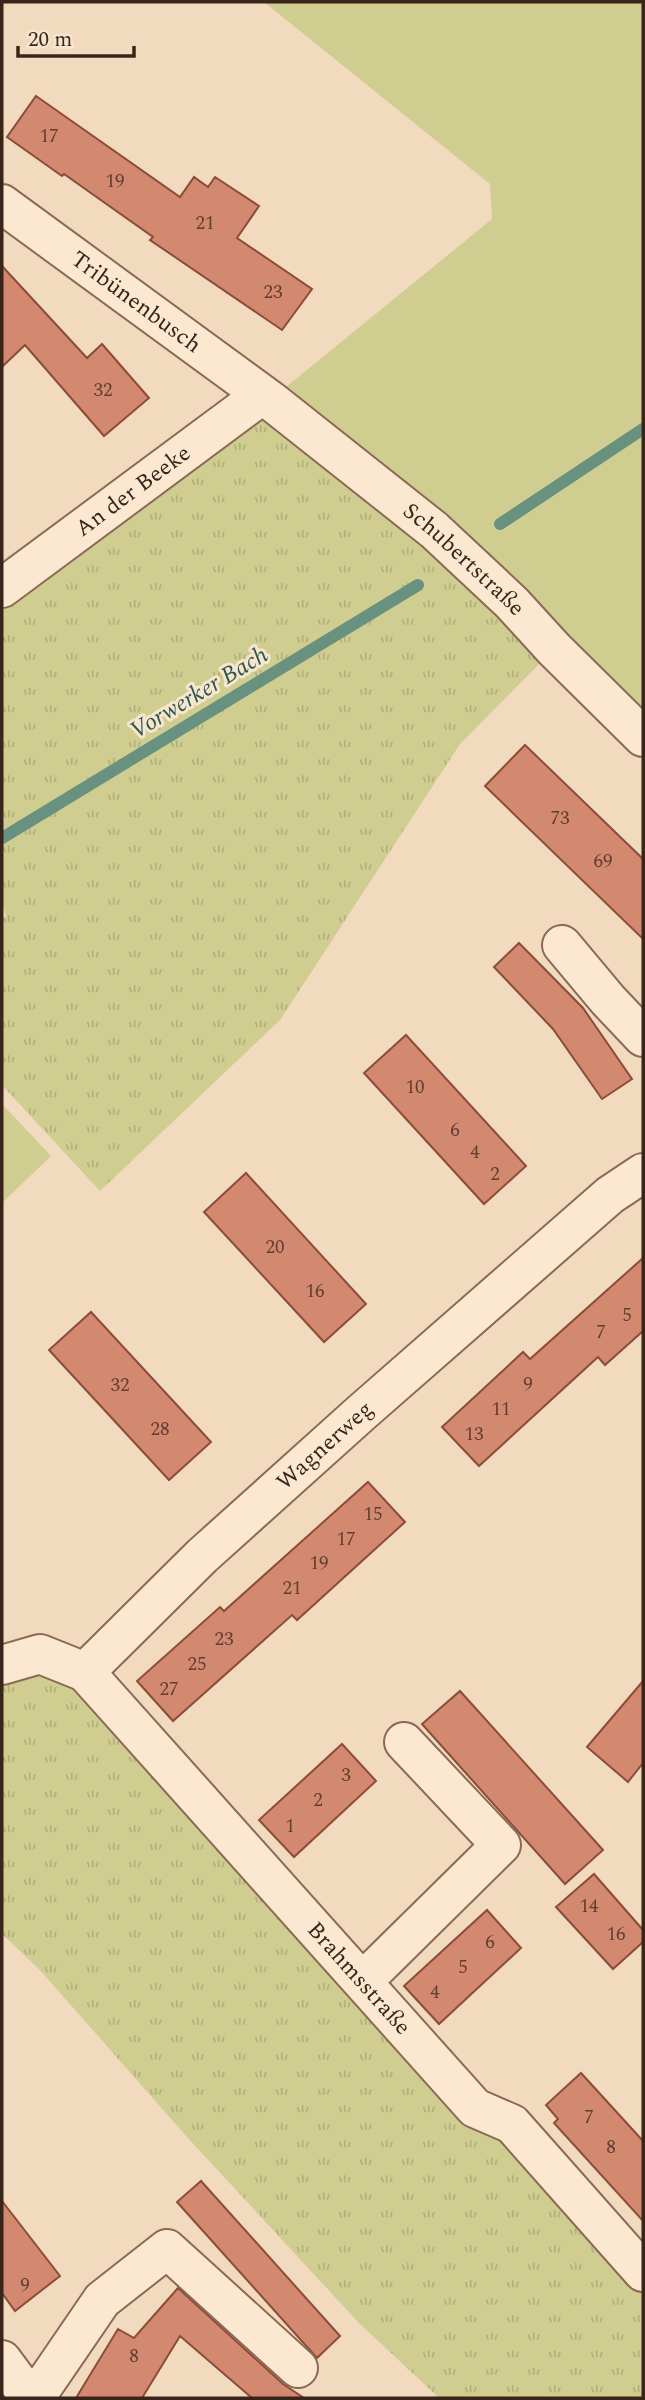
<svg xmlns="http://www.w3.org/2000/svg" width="645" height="2400" viewBox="0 0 645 2400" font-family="Spectral,serif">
	<defs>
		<pattern id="park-tufts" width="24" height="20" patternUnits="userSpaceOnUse" patternTransform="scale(1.75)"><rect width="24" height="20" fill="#d0cd91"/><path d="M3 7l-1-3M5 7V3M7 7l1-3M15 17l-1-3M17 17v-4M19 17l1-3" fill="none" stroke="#b3b07c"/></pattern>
	</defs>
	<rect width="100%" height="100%" fill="#f1dabd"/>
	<!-- grass -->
	<path fill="#d0cd91" d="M264 2H643V737L270 400 492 219 490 184Z
		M2 1104 51 1156 2 1203Z"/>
	<!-- park -->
	<path fill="url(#park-tufts)" d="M270 400 554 649 460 744 280 1020 100 1191 2 1085V919L6 916 2 903V611Z
		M2 1665 85 1672 643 2272V2398H439L359 2323 187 2137 39 1969 2 1934Z"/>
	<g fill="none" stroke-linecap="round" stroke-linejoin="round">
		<!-- stream -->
		<path stroke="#689180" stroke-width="12" d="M500 524 643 429
			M2 838 418 585"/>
	</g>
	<!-- building -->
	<path fill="#d38970" stroke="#8c4c39" stroke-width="2" d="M36 96 180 197 194 177 208 187 215 177 259 206 237 238 312 289 282 330 150 240 153 237 64 174 62 176 7 137Z
		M2 266 87 358 102 344 149 398 104 436 25 345 2 367Z
		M525 745 643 859V939L485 786Z
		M519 943 583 1008 632 1079 602 1099 553 1029 494 967Z
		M406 1035 526 1166 484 1204 364 1073Z
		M246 1173 366 1304 324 1342 204 1212Z
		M643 1258V1331L605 1365 598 1357 479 1466 442 1427 523 1352 530 1359Z
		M91 1312 211 1442 169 1480 49 1350Z
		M368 1482 405 1522 297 1620 292 1615 173 1721 137 1681 220 1607 224 1611Z
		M643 1681V1763L628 1782 587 1747Z
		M460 1691 603 1850 565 1884 422 1724Z
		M342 1744 376 1781 294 1857 259 1820Z
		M594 1874 643 1930V1942L613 1969 556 1907Z
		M487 1910 521 1948 439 2024 404 1986Z
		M581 2073 643 2141V2221L554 2123 558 2119 546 2105Z
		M201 2181 340 2336 317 2358 177 2202Z
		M2 2201 60 2276 15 2311 2 2293Z
		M178 2288 283 2384 304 2398H252L180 2336 142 2398H76L118 2329 134 2338Z"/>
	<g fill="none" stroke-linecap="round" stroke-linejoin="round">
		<defs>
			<g id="minor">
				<path id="s1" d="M2 204 270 400 434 530 512 603 554 649 643 737"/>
				<path id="s2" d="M2 588 262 395"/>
				<path d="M562 945 608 1000 643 1037"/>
				<path id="s3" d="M2 1665 40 1654 85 1672 202 1556 361 1413 610 1195 643 1173"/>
				<path id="s4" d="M85 1672 475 2108 512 2124 643 2272"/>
				<path d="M363 1981 501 1845 404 1742"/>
				<path d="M2 2360 30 2398"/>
				<path d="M35 2398 102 2300 167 2249 298 2368"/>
			</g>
		</defs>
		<!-- minor casing -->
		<use href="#minor" stroke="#8b6955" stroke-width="42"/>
		<!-- minor -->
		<use href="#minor" stroke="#fce8d1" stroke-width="38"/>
	</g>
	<g text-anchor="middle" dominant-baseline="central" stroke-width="6" stroke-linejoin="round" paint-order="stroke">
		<!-- number labels -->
		<g font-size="19" fill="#603e30">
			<text x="49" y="136">17</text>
			<text x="115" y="181">19</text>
			<text x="205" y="223">21</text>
			<text x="273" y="292">23</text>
			<text x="103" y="390">32</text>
			<text x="560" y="818">73</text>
			<text x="603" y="861">69</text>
			<text x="415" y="1087">10</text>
			<text x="455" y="1130">6</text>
			<text x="475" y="1152">4</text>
			<text x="495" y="1174">2</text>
			<text x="275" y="1247">20</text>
			<text x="315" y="1291">16</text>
			<text x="627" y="1315">5</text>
			<text x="601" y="1332">7</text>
			<text x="528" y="1384">9</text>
			<text x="120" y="1385">32</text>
			<text x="501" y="1409">11</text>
			<text x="160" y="1429">28</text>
			<text x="474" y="1434">13</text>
			<text x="373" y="1514">15</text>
			<text x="346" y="1539">17</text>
			<text x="319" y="1563">19</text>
			<text x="292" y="1588">21</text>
			<text x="224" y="1639">23</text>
			<text x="197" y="1664">25</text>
			<text x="169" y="1689">27</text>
			<text x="346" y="1775">3</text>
			<text x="318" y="1800">2</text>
			<text x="290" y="1826">1</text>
			<text x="589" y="1906">14</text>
			<text x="616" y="1934">16</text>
			<text x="490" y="1942">6</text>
			<text x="463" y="1967">5</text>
			<text x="435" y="1992">4</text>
			<text x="589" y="2117">7</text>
			<text x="611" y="2147">8</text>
			<text x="25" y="2285">9</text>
			<text x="134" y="2356">8</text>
		</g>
		<!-- street labels -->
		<g font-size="23" fill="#39251b" stroke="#f8e5ce">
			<text stroke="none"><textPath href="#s1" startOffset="166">Tribünenbusch</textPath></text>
			<text stroke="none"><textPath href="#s2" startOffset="163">An der Beeke</textPath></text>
			<text stroke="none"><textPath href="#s1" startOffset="583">Schubertstraße</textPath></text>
			<text stroke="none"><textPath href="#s3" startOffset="418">Wagnerweg</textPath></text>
			<text stroke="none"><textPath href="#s4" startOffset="411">Brahmsstraße</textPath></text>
		</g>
		<!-- water labels -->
		<g font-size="24" font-style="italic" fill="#295a4f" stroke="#f8e5ce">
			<text transform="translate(199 693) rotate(-31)">Vorwerker Bach</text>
		</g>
	</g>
	<!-- border -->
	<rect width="645" height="2400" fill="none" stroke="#39251b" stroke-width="7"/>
	<!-- scale -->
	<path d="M18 46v10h116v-10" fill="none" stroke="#39251b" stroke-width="3.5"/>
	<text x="28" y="46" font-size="21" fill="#39251b" stroke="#f8e5ce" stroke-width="5" paint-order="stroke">20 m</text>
</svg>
